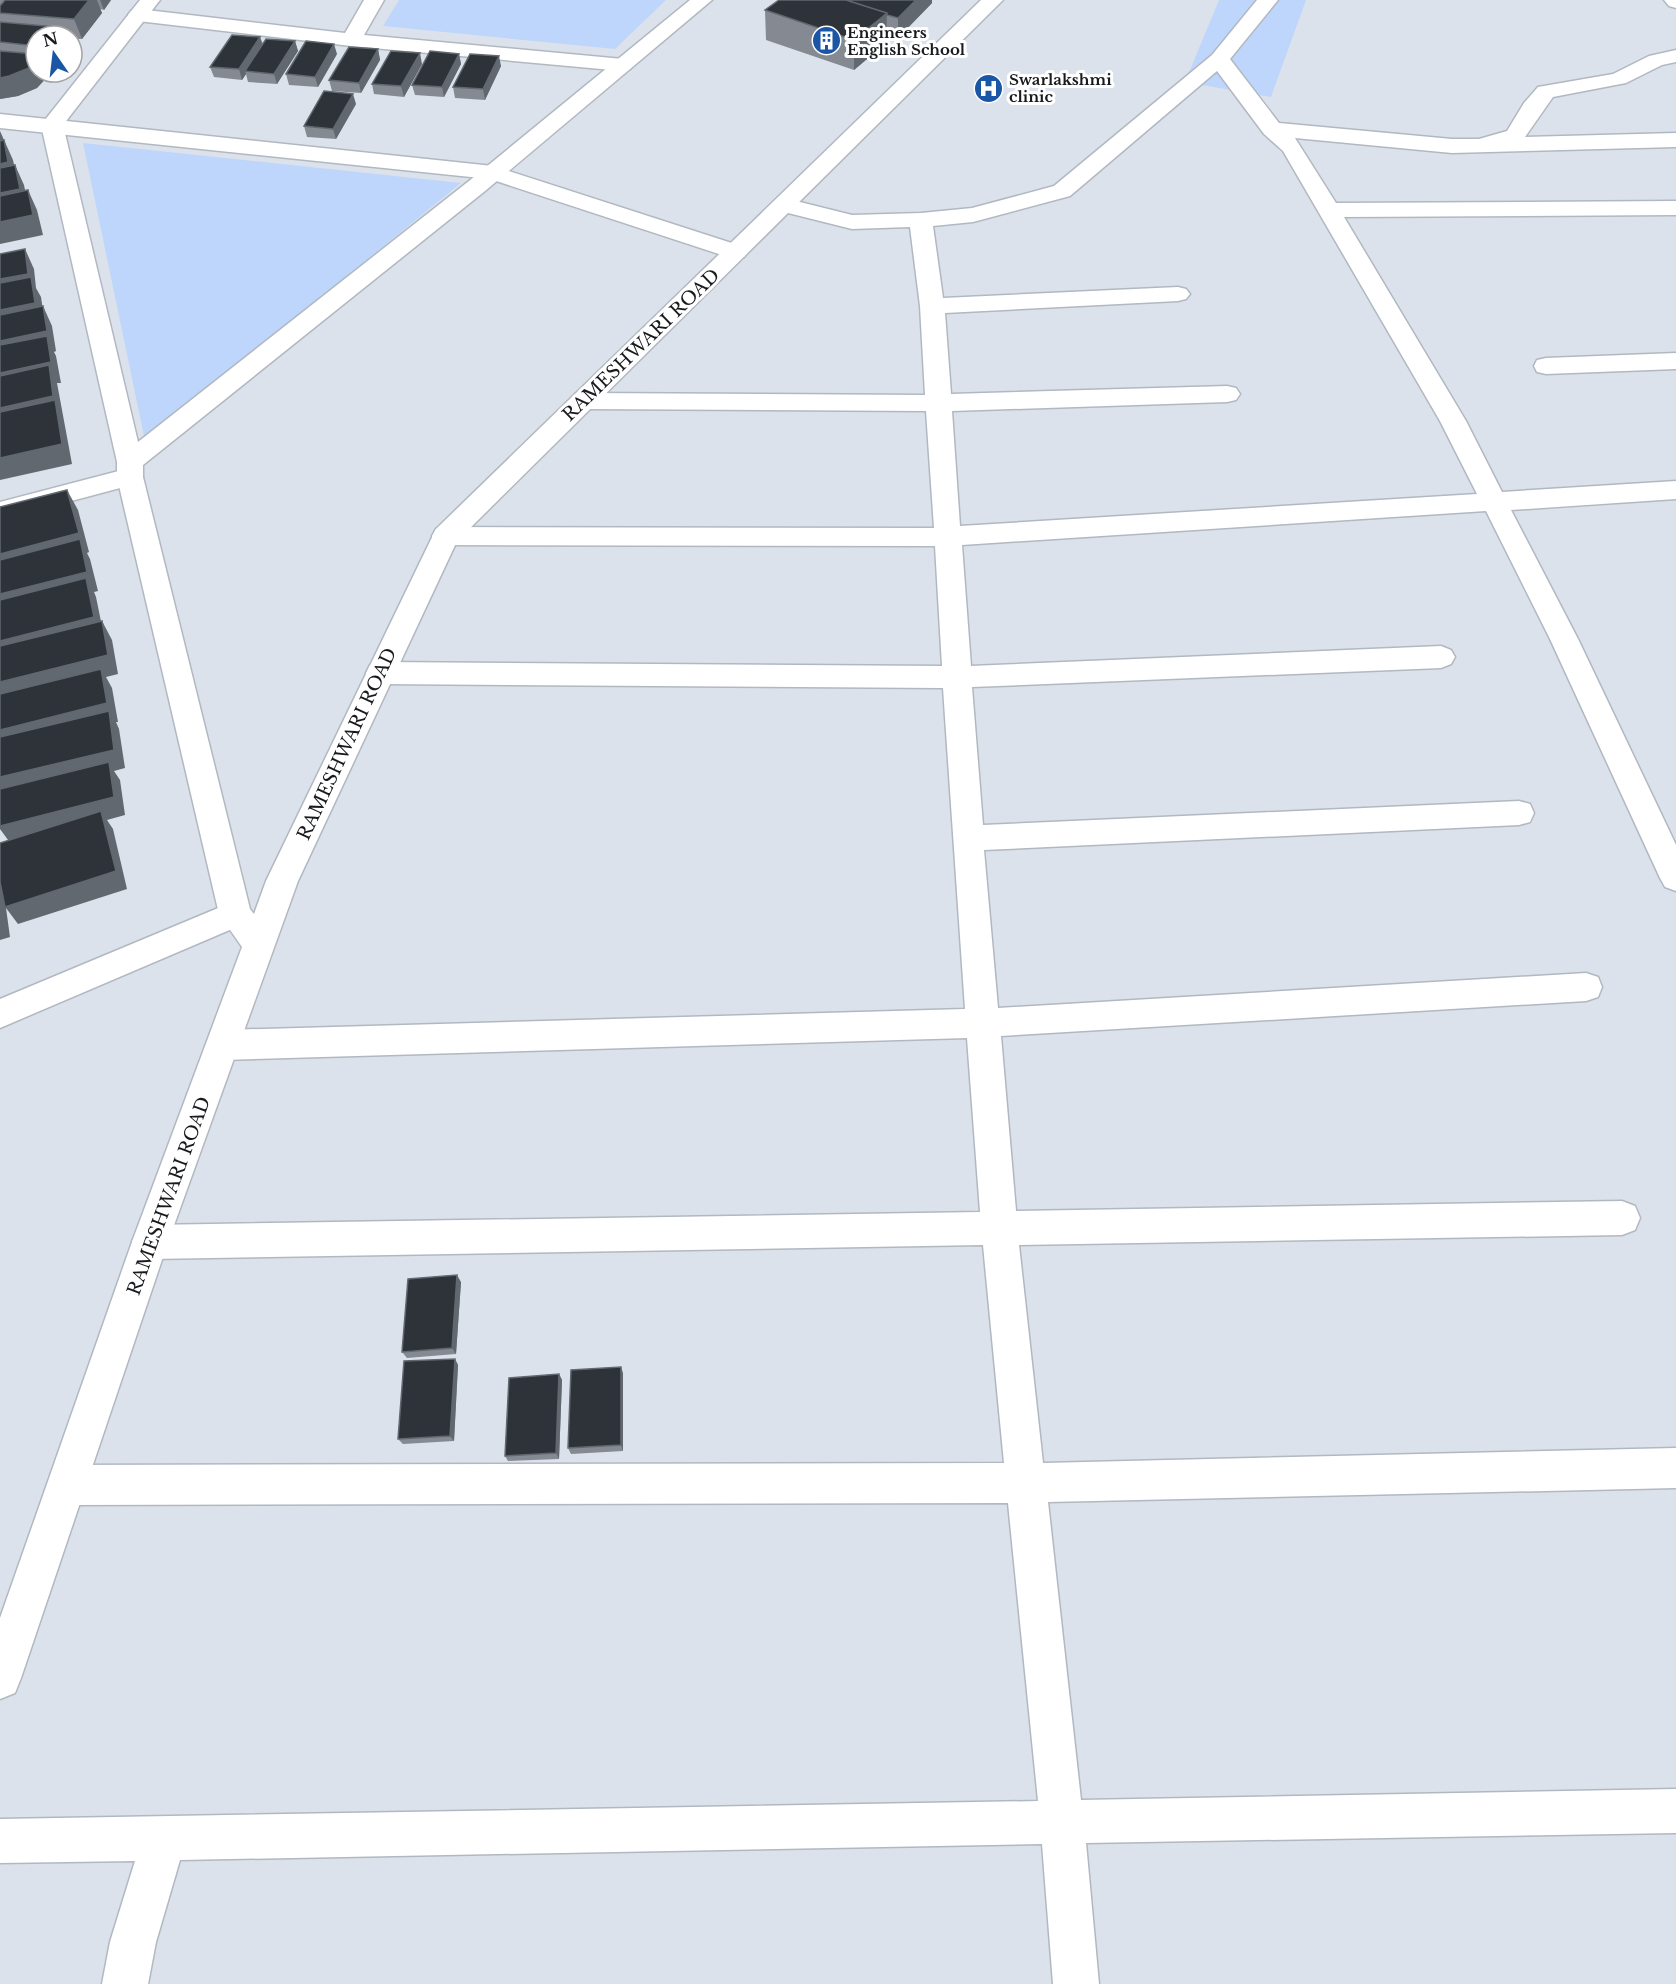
<svg xmlns="http://www.w3.org/2000/svg" width="1676" height="1984" viewBox="0 0 1676 1984" font-family="'Libre Baskerville',serif">
	<rect width="100%" height="100%" fill="#dce2eb"/>
	<!-- green -->
	<path fill="#bed6fb" d="M399 0H666L615 49 383 26Z
		M1219 0H1306L1271 97 1185 82Z
		M83 143 461 183 145 441Z"/>
	<g fill="none" stroke-linecap="round" stroke-linejoin="round">
		<defs>
			<path id="street" d="M364 0H384L364 35 623 59 630 61 633 65 630 69 623 71 351 46 138 21 131 19 128 15 131 11 138 9 345 33Z
				M1257 0H1278L1230 59 1279 123 1452 139H1479L1507 131 1524 103 1538 87 1613 74 1649 56 1676 50V62L1662 65 1626 83 1553 97 1525 137 1676 133V147L1452 153 1295 138 1336 203 1676 201V215L1344 217 1466 421 1502 492 1676 481V499L1511 510 1578 639 1676 845V891L1665 887 1660 878 1550 639 1486 511 962 545 971 666 1441 646 1451 650 1455 657 1451 664 1441 668 972 687 983 825 1519 801 1530 804 1534 813 1530 822 1519 825 984 850 998 1008 1586 973 1598 977 1602 987 1598 997 1586 1001 1001 1036 1016 1211 1622 1201 1635 1206 1640 1218 1635 1230 1622 1235 1019 1245 1043 1463 1676 1448V1488L1048 1502 1081 1800 1676 1789V1833L1086 1843 1099 1984H1053L1042 1844 180 1860 156 1942 148 1984H102L110 1942 135 1861 0 1863V1819L1038 1801 1008 1503 67 1505 53 1499 47 1485 53 1471 67 1465 1004 1463 983 1245 150 1259 137 1254 132 1242 137 1230 150 1225 980 1212 967 1038 224 1060 212 1055 207 1045 212 1035 224 1030 965 1009 943 688 380 684 370 681 366 673 370 665 380 662 942 666 935 546 446 545 436 543 432 536 436 529 446 527 934 528 926 411 584 409 575 407 571 401 575 395 584 393 925 395 920 306 910 227 852 229 776 210 773 205 776 200 784 198 852 215 921 213 972 208 1054 186 1212 55ZM1217 71 1264 134 1283 151 1440 421 1477 494 960 526 952 411 1227 402 1236 400 1240 394 1236 388 1227 386 951 394 945 313 1178 301 1186 299 1190 294 1186 289 1178 287 943 298 933 226 973 222 1070 196Z
				M1664 0H1676V8L1669 6Z
				M0 114 493 166 744 247 748 252 744 257H728L490 179 0 128Z
				M1676 353V369L1546 374 1537 372 1534 366 1537 360 1546 358Z
				M130 468 139 471 143 477 139 483 0 520V502Z
				M235 901 246 905 251 914 246 923 0 1028V999Z"/>
			<path id="secondary" d="M140 0H160L63 125 138 442 469 181 690 0H712L485 191 143 465V477L250 909 254 914 266 881 436 529 981 0H1003L457 541 298 881 168 1242 21 1678 15 1693 0 1699V1618L132 1242 242 947 219 914 117 477V462L41 125Z"/>
		</defs>
		<!-- street casing -->
		<use href="#street" stroke="#b2b8c1" stroke-width="3"/>
		<!-- secondary casing -->
		<use href="#secondary" stroke="#b2b8c1" stroke-width="3"/>
		<!-- street -->
		<use href="#street" fill="#fff" fill-rule="evenodd"/>
		<!-- secondary -->
		<use href="#secondary" fill="#fff" fill-rule="evenodd"/>
	</g>
	<!-- wall -->
	<path fill="#858a92" d="M0 0H111L104 10 100 9 102 13 82 39H72V36H36V72H49L50 74 37 88 18 96 0 99Z
		M932 3 898 38 886 35V43L854 70 766 40 765 10Z
		M260 37 263 44 295 41 298 51 277 84 248 82 246 74 242 80 214 77 210 67Z
		M378 49 380 60 361 93 332 91 329 80Z
		M337 54 318 87 289 85 286 74Z
		M459 54 461 64 444 97 415 95 412 85Z
		M422 64 404 97 374 94 372 84Z
		M501 66 485 100 455 98 453 87Z
		M356 104 336 139 307 137 304 126Z
		M461 1282 456 1354 407 1358 402 1352Z
		M455 1359 458 1365 454 1441 403 1444 398 1439Z
		M623 1373V1451L571 1454 568 1448Z
		M559 1374 562 1380 559 1459 508 1461 505 1456Z"/>
	<!-- shaded-wall -->
	<path fill="#62686f" d="M89 0H97L102 13 82 39 74 19Z
		M100 0H111L104 10Z
		M916 0H932V3L898 38V18Z
		M887 13 886 43 854 70V40Z
		M58 27 62 36H50Z
		M260 37 263 47 245 71 246 74 242 80 239 69Z
		M295 41 298 51 277 84 274 74Z
		M334 44 337 54 318 87 315 77Z
		M378 49 380 60 361 93 359 83Z
		M420 53 422 64 404 97 401 86Z
		M459 54 461 64 444 97 442 87Z
		M499 56 501 66 485 100 483 89Z
		M36 60V72H49L50 74 37 88 18 96 0 99V78Z
		M353 94 356 104 336 139 333 129Z
		M0 131 13 160 18 183 0 186Z
		M15 165 24 185 29 209 0 215V193Z
		M28 190 37 210 43 235 0 244V222Z
		M25 249 34 269 36 288 41 297 45 324 0 333V279Z
		M43 306 52 326 56 351 54 352 56 356 61 383H57L72 464 0 480V341Z
		M67 490 78 510 89 552 87 553 90 559 98 591 94 592 96 597 104 636 0 664V554Z
		M102 621 112 640 118 674 106 677 112 688 118 722H116L119 729 125 768 114 771 120 780 125 815 107 820 113 829 127 889 18 924 6 908 10 937 0 940V870L11 844 0 829V682Z
		M457 1275 461 1282 456 1354 452 1348Z
		M455 1359 458 1365 454 1441 450 1436Z
		M621 1367 623 1373V1451L621 1445Z
		M559 1374 562 1380 559 1459 556 1453Z"/>
	<!-- building -->
	<path fill="#2e333a" stroke="#62686f" stroke-width="1.5" d="M5 0H89L74 19 0 13V6Z
		M779 0H846L887 13 854 40 765 10Z
		M846 0H916L898 18 887 15V13Z
		M0 22 58 27 50 36H36V46L0 42Z
		M232 35 260 37 239 69 210 67Z
		M266 39 295 41 274 74 245 71Z
		M306 41 334 44 315 77 286 74Z
		M349 47 378 49 359 83 329 80Z
		M0 51 36 54V60L29 68 9 76 0 78Z
		M391 51 420 53 401 86 372 84Z
		M430 51 459 54 442 87 412 85Z
		M470 54 499 56 483 89 453 87Z
		M324 91 353 94 333 129 304 126Z
		M4 140 8 162 0 164V141Z
		M15 165 20 189 0 193V168Z
		M28 190 33 215 0 222V196Z
		M25 249 28 274 0 279V254Z
		M31 277 35 303 0 310V283Z
		M43 306 47 331 0 341V315Z
		M47 336 51 362 0 373V345Z
		M49 365 53 396 0 408V376Z
		M55 400 62 444 0 458V412Z
		M67 490 79 533 0 554V507Z
		M80 539 87 572 0 594V560Z
		M86 578 94 617 0 641V600Z
		M102 621 108 655 0 682V646Z
		M101 669 107 703 0 730V694Z
		M109 711 114 750 0 777V737Z
		M109 762 114 797 0 826V789Z
		M101 811 116 871 5 907 0 882V843Z
		M457 1275 452 1348 402 1352 408 1279Z
		M455 1359 450 1436 398 1439 404 1361Z
		M621 1367V1445L568 1448 571 1370Z
		M559 1374 556 1453 505 1456 509 1378Z"/>
	<!-- icons -->
	<defs>
		<symbol id="building-disc" viewBox="-11 -11 22 22"><circle r="9.5" fill="#1b55a6" stroke="#fff"/><path d="M-4-6H4V6H1V3H-1V6H-4ZM-2.5-4.3h1.7v1.8h-1.7ZM.8-4.3h1.7v1.8H.8ZM-2.5-1h1.7V.8h-1.7ZM.8-1h1.7V.8H.8Z" fill="#fff"/></symbol>
		<symbol id="hospital-disc" viewBox="-11 -11 22 22"><circle r="9.5" fill="#1b55a6" stroke="#fff"/><path d="M-5-5h3v3.5h4V-5h3V5h-3V1.5h-4V5h-3Z" fill="#fff"/></symbol>
	</defs>
	<g fill-rule="evenodd">
		<use href="#building-disc" x="810" y="24" width="33" height="33"/>
		<use href="#hospital-disc" x="972" y="72" width="33" height="33"/>
	</g>
	<g text-anchor="middle" dominant-baseline="central" stroke-width="6" stroke-linejoin="round" paint-order="stroke">
		<!-- far-poi labels -->
		<g font-size="15" font-weight="bold" fill="#181a1d" stroke="#fff" text-anchor="start">
			<text x="847" y="32">Engineers<tspan x="847" dy="17">English School</tspan></text>
			<text x="1009" y="79">Swarlakshmi<tspan x="1009" dy="17">clinic</tspan></text>
		</g>
		<!-- street labels -->
		<g font-size="18" fill="#181a1d" stroke="#fff">
			<text transform="translate(641 345) rotate(-44)">RAMESHWARI ROAD</text>
			<text transform="translate(347 744) rotate(-65)">RAMESHWARI ROAD</text>
			<text transform="translate(169 1196) rotate(-70)">RAMESHWARI ROAD</text>
		</g>
	</g>
	<!-- north arrow -->
	<g transform="translate(54 54) rotate(346)"><circle r="28" fill="#ffffff" stroke="#a3a3a5" stroke-width="1.5"/>
	<path d="M0-4.5L10 22L0 15L-10 22Z" fill="#1b55a6"/>
	<text y="-9" font-size="16" font-weight="bold" text-anchor="middle" fill="#181a1d">N</text>
	</g>
</svg>
